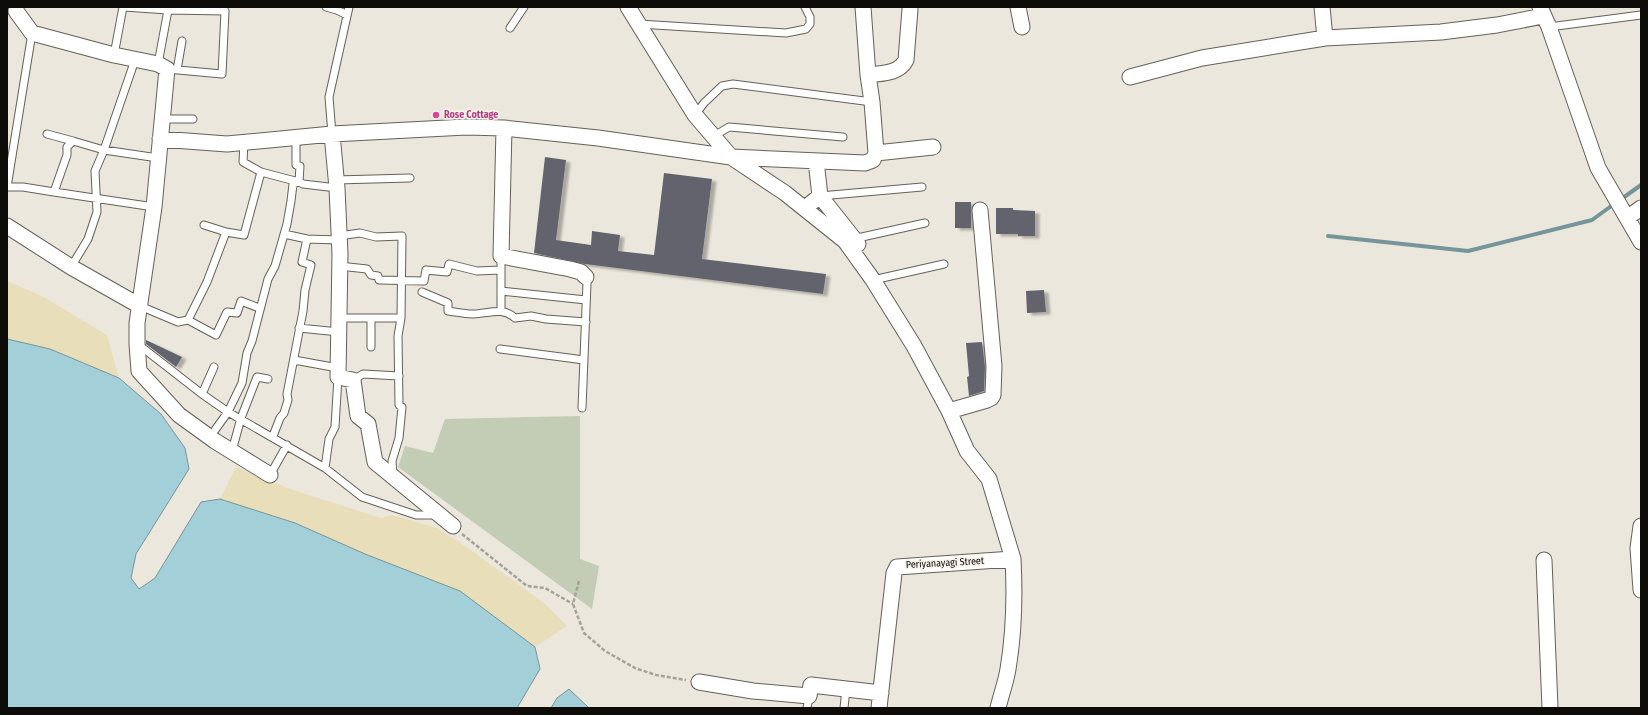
<svg xmlns="http://www.w3.org/2000/svg" width="1648" height="715" viewBox="0 0 1648 715" font-family="'Fira Sans Condensed',sans-serif">
	<defs>
		<filter id="shadow"><feDropShadow dx="4.5" dy="2.5" stdDeviation="1" flood-color="#0004"/></filter>
	</defs>
	<rect width="100%" height="100%" fill="#ece7dd"/>
	<!-- green -->
	<path fill="#c3ccb4" d="M580 416V559L599 566 592 609 398 467 405 446 433 453 445 419Z"/>
	<!-- sand -->
	<path fill="#e8deb9" d="M7 281 42 296 107 335 119 378 50 349 7 339Z
		M236 467 290 489 381 518 392 515 437 528 471 550 544 603 567 626 535 647 460 591 365 554 295 523 220 499Z"/>
	<!-- water -->
	<path fill="#a3d0d8" stroke="#76959a" d="M7 339 50 349 119 378 161 414 185 448 189 469 136 554 131 578 139 589 155 578 201 502 220 499 295 523 365 554 460 591 535 647 540 669 517 708H7Z
		M569 689 589 708H551L557 698Z"/>
	<g fill="none" stroke-linecap="round" stroke-linejoin="round">
		<!-- stream -->
		<path stroke="#76959a" stroke-width="4" d="M1620 200 1641 185
			M1328 236 1468 251 1592 220 1614 204"/>
	</g>
	<!-- building -->
	<path fill="#63646d" filter="url(#shadow)" d="M545 157 566 160 556 240 591 245 592 231 620 235 618 251 654 255 664 173 712 179 702 259 826 274 823 294 585 264 534 253Z
		M955 202H971V228H955Z
		M996 208H1013V210L1035 211V236H1018V234H996Z
		M1044 290 1046 312 1027 313 1026 291Z
		M146 340 182 357 176 367 146 344Z
		M982 342 985 367 984 391 969 396 967 377 969 376 966 343Z"/>
	<g fill="none" stroke-linecap="round" stroke-linejoin="round">
		<defs>
			<path id="lane" d="M124 7 168 10 158 64
				M326 7 337 10 347 15
				M639 24 786 33 806 29 810 24V17L805 7
				M1549 27 1641 15
				M510 28 524 7
				M114 55 123 7
				M135 60 104 150 158 158
				M167 69 222 74 225 11 168 10
				M177 70 182 41
				M695 115 704 103 722 86 733 84 872 102
				M163 119H193
				M47 134 73 141
				M332 134 329 97 349 7
				M714 136 729 127 843 137
				M261 172 299 182 303 184 337 188
				M336 180 410 178
				M7 187 32 33
				M7 187H23L54 192
				M820 196 922 187
				M226 232 244 235 261 172 243 162 244 142
				M284 234 307 239 339 240
				M339 236 360 233 376 237 402 236 401 318 398 336 399 405 402 407 399 438 392 461 393 475
				M853 239 925 223
				M501 256V311
				M339 266 367 269 371 275 378 276 379 280 424 281 426 270 447 272 449 264 477 271 501 270
				M71 267 88 239 97 212 95 171 104 150 73 141 67 147V155L54 192 154 207
				M873 280 944 264
				M501 291 586 300
				M422 292 448 303V311C456 312 464 314 473 314 488 314 502 306 515 318L531 316 546 319 586 322
				M140 306 178 322 188 320 207 282 226 232 204 225
				M339 318H401
				M188 320 216 335 227 312 237 313 241 301 259 308
				M299 328 339 332
				M139 345 202 394 228 412 325 468 362 497 416 515H436
				M371 347V318
				M500 349 584 360
				M294 360 338 368
				M353 380 363 374 399 376
				M202 394 214 367
				M582 408 587 283 586 277
				M215 430 228 412 242 383 247 353 252 341 268 279 275 266 287 224 291 201 293 184 299 182 300 166 296 165V137
				M273 436 280 418 284 413 288 400 287 394 303 311 305 290 311 265 302 262 307 239
				M232 451 241 418 257 377 268 379
				M325 468 329 439 335 427 338 377
				M270 475 287 445
				M807 708 809 696
				M844 708 846 689"/>
			<path id="street" d="M628 7 695 115 731 157 785 193 845 241 873 280 914 346 949 411 967 451 989 479 1013 559 897 567 894 573 879 708
				M1018 7 1022 27
				M1322 7 1325 38 1441 32 1497 25 1543 16
				M1540 7 1549 27 1598 168 1641 242
				M16 11 32 33 114 55 158 64 167 69 154 207 137 323V344L139 371 179 415 215 441 270 475
				M868 75C882 73 899 74 906 60L910 9
				M1130 77 1202 58 1325 38
				M504 128 501 256 570 269 581 272 586 277
				M332 134 337 188 340 254 338 377 353 380 358 416 368 424 375 462 453 526
				M160 139 227 144 332 134 466 127 504 128 598 138 731 157 865 163 873 160 876 153 872 102 868 75 863 7
				M876 153 933 147
				M816 161 820 196
				M805 208 820 196 858 244
				M1627 218 1641 208
				M7 226 71 267 140 306
				M949 411 987 400 991 398 993 395 994 366 980 210
				M1641 526 1638 548 1641 590
				M1544 560 1550 708
				M699 682 753 691 809 696 811 685 881 693
				M998 708C1001 695 1006 682 1008 669 1014 633 1015 596 1013 559"/>
		</defs>
		<!-- lane casing -->
		<use href="#lane" stroke="#656058" stroke-width="9"/>
		<!-- street casing -->
		<use href="#street" stroke="#656058" stroke-width="17"/>
		<!-- path -->
		<path stroke="#a6a29a" stroke-width="2.5" stroke-dasharray="4 2" stroke-linecap="butt" d="M462 534 527 586 545 588 573 604
			M579 581 573 604 584 633 605 651 635 668 656 675 686 680"/>
		<!-- lane -->
		<use href="#lane" stroke="#fff" stroke-width="7"/>
		<!-- street -->
		<use href="#street" stroke="#fff" stroke-width="15"/>
	</g>
	<!-- markers -->
	<circle fill="#d1479c" stroke="#faf4ea" stroke-width="1.5" cx="436" cy="115" r="4"/>
	<g text-anchor="middle" dominant-baseline="central" stroke-width="3.5" stroke-linejoin="round" paint-order="stroke">
		<!-- hotel labels -->
		<g font-size="10" font-weight="bold" fill="#b23c85" stroke="#faf4ea" text-anchor="start">
			<text x="444" y="115">Rose Cottage</text>
		</g>
		<!-- street labels -->
		<g font-size="10" fill="#0e0c09" stroke="#faf4ea">
			<text transform="translate(945 563) rotate(-3)">Periyanayagi Street</text>
		</g>
	</g>
	<!-- border -->
	<rect width="1648" height="715" fill="none" stroke="#0e0c09" stroke-width="16"/>
</svg>
